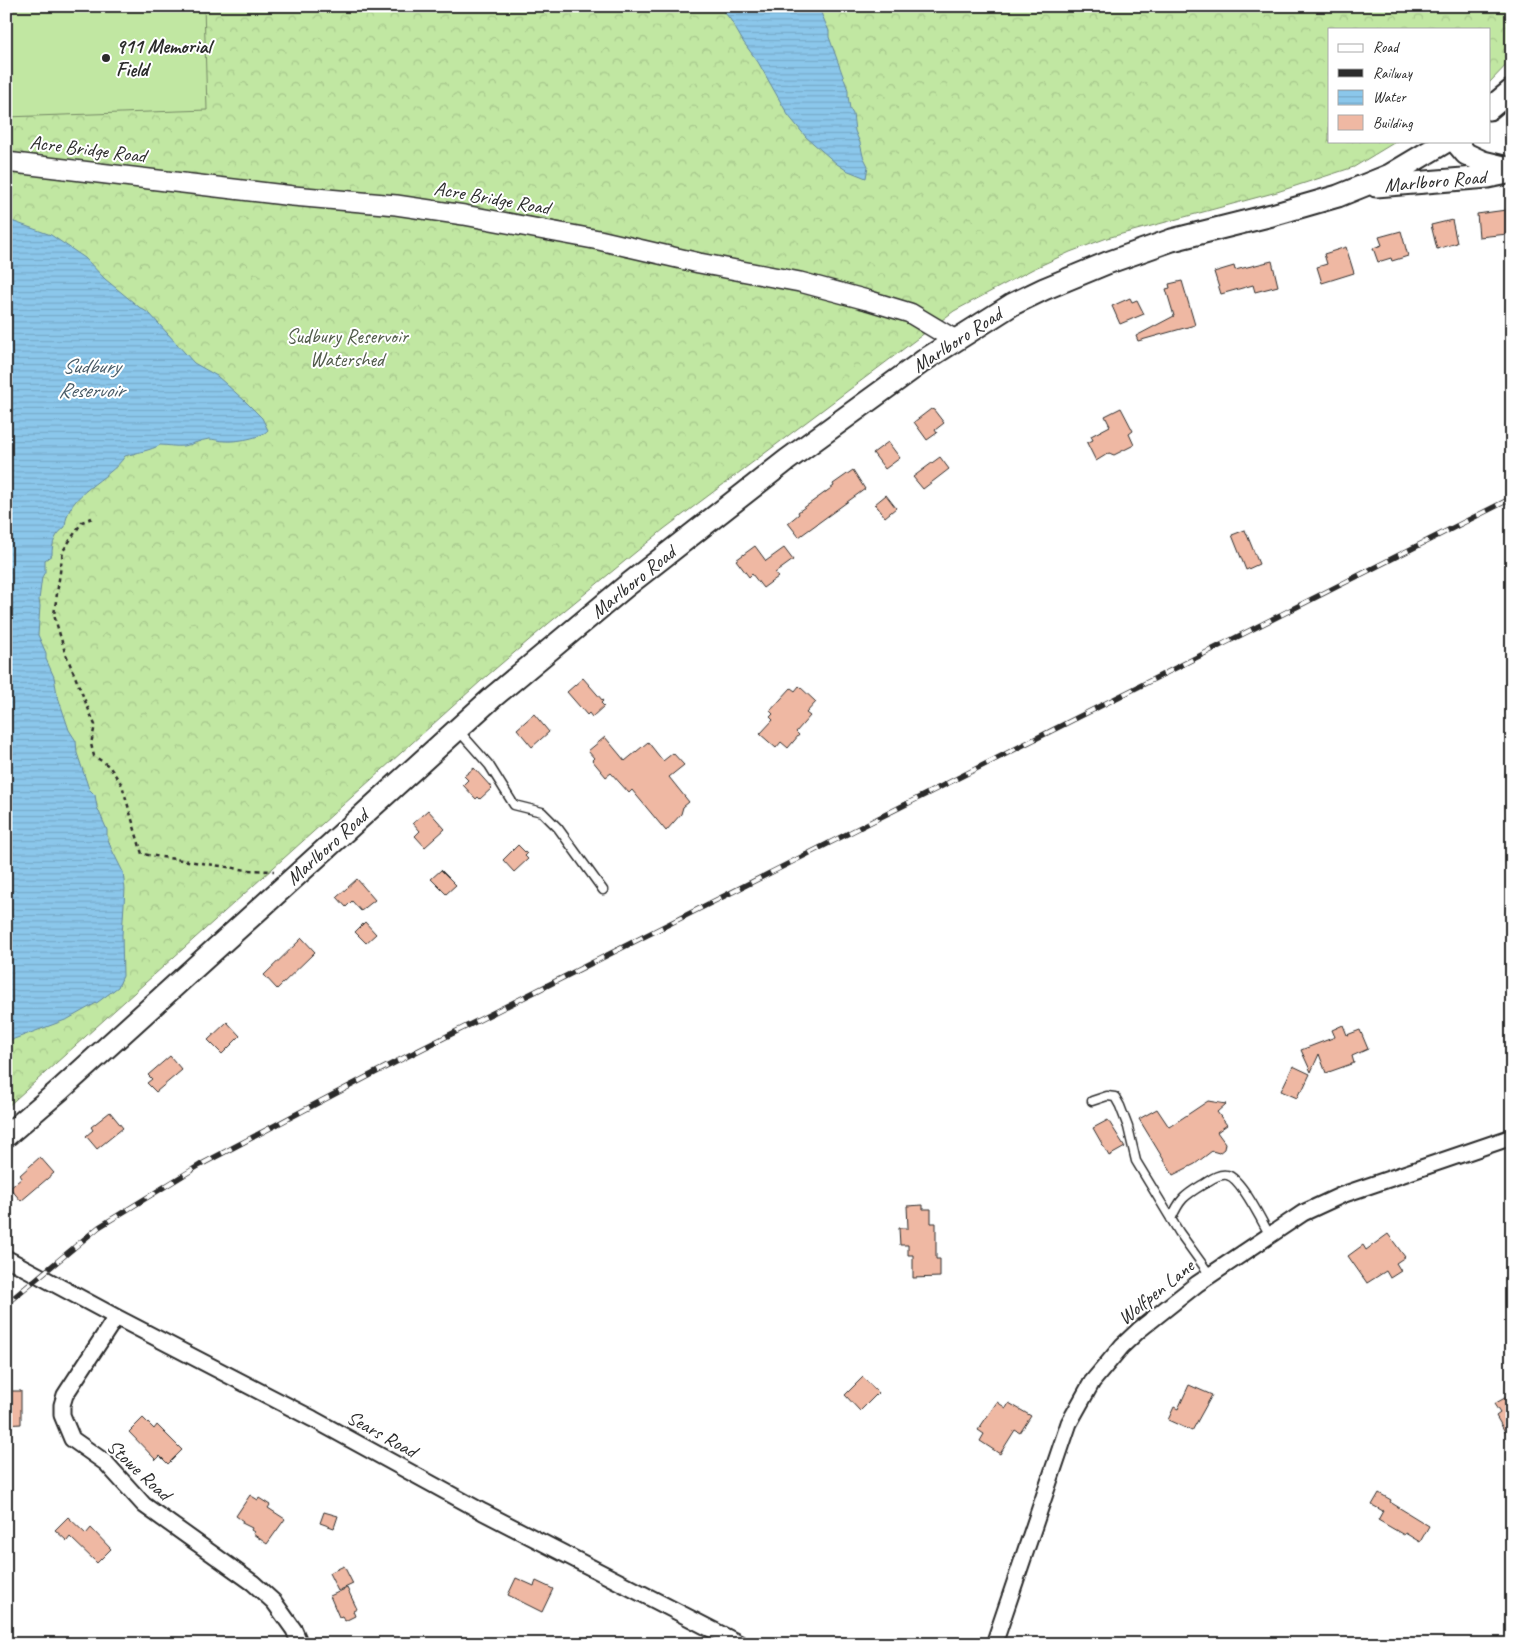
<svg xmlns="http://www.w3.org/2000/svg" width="1518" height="1650" viewBox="0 0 1518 1650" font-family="Caveat,sans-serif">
	<defs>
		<pattern id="forest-crowns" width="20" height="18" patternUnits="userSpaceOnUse" patternTransform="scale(1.25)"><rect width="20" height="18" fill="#c1e7a2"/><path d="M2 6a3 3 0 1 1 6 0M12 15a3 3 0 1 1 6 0" fill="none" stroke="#a6c68c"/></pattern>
		<pattern id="water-rules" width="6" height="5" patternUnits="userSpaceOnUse" patternTransform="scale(1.25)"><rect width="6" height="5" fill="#8bc7eb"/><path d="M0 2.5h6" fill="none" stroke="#78abca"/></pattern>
	</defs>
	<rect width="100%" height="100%" fill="#fff"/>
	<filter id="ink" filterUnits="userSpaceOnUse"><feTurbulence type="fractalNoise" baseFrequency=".02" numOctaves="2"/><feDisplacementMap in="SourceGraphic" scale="10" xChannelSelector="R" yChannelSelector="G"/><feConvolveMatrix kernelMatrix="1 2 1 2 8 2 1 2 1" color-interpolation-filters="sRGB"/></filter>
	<g filter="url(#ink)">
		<!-- forest -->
		<path fill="url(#forest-crowns)" stroke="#768966" d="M6 6H1512V59L1489 83V29H1329V141H1397L1354 167 1277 192 1107 238 1070 252 1033 269 954 311 664 529 548 624 481 681 6 1108Z"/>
		<!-- pitch -->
		<path fill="#c1e7a2" stroke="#768966" d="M6 6H204L207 110 6 117Z"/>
		<!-- water -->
		<path fill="url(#water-rules)" stroke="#65899e" d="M719 6H818L829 31V37L848 90V96L850 109 853 114 855 131 860 143 863 156 868 166 866 178 846 170 837 164 806 137 788 115 758 62 744 43 730 19Z
			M6 219 51 235 85 258 105 279 139 307 150 314 194 363 217 376 245 401 262 418 268 430C262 438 235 442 224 441 219 441 214 439 209 439 200 440 192 445 183 446 175 447 168 445 160 445 152 450 135 453 125 456 109 481 67 492 65 527 55 535 52 542 52 555L45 560V572L42 577 39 600 40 606 38 635 46 653V659L54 677 57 694 69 730 76 741 77 753 89 789 95 795 97 807 107 830V836L111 848 123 872 125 889 122 935 123 976 118 987 98 1002 68 1019 6 1042Z"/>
		<!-- building -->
		<path fill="#efb8a3" stroke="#2b2b2b" d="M1506 210 1508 234 1479 237 1477 214Z
			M1452 220 1457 243 1437 249 1431 225Z
			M1401 231 1408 256 1392 261 1391 258 1378 262 1373 248 1382 245 1379 237Z
			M1346 247 1354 273 1322 283 1317 267 1327 264 1324 254Z
			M1272 261 1278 286 1255 292 1253 285 1221 294 1214 272 1234 266 1235 270Z
			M1182 281 1195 325 1138 341 1136 336 1174 316 1166 289 1170 288 1169 284Z
			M1130 298 1132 302 1137 300 1144 314 1120 324 1112 306Z
			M1121 408 1133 431 1129 434 1134 445 1114 455 1109 453 1096 461 1087 443 1093 440 1091 436 1110 426 1105 416Z
			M931 409 934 410 944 423 935 430 937 433 927 440 914 422Z
			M888 442 900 458 885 469 873 453Z
			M940 457 949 469 923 489 913 477Z
			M853 470 865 489 799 537 788 523 799 514 798 512 834 486 833 484Z
			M886 495 896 508 885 517 875 504Z
			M1245 530 1259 564 1246 570 1232 535Z
			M755 546 766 561 784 548 793 560 775 573 778 577 763 588 752 574 749 577 736 560Z
			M583 678 603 701 601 703 604 706 592 717 589 713 587 715 567 692Z
			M799 686 816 702 806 713 810 716 796 732 799 735 788 748 781 742 776 748 760 734 773 720 770 717 773 714 770 711 791 688 795 691Z
			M534 714 549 732 532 747 517 729Z
			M605 737 625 761 648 742 663 761 673 753 684 765 669 777 689 802 683 807 681 814 666 831 632 790 629 793 611 773 606 777 592 760 594 758 588 751Z
			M474 768 492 788 480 799 478 797 476 799 463 785 468 780 464 776Z
			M428 810 445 829 425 847 415 836 420 831 413 823Z
			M518 845 527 854 525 856 528 859 514 872 503 860Z
			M441 870 456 885 446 894 431 879Z
			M357 879 375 900 361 911 352 901 346 907 337 897Z
			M365 922 376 934 366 943 355 932Z
			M302 938 315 952 277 989 264 975Z
			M227 1022 240 1036 222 1054 208 1040Z
			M1343 1025 1347 1035 1360 1030 1368 1049 1352 1056 1354 1063 1326 1073 1319 1054 1311 1072 1301 1050 1335 1037 1332 1030Z
			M170 1056 182 1070 156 1092 147 1083 152 1079 148 1075Z
			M1293 1066 1310 1074 1302 1091H1300L1297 1098 1281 1091Z
			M1208 1101 1226 1104 1217 1112 1227 1125 1217 1132 1225 1143 1224 1149 1219 1153 1212 1151 1195 1164 1173 1175 1139 1119 1157 1109 1169 1127Z
			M110 1112 123 1128 97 1149 86 1136 93 1130 91 1127Z
			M1108 1120 1125 1147 1109 1156 1093 1128Z
			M40 1157 54 1173 21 1201 10 1188 22 1178 20 1175Z
			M923 1205V1209H931V1223H936V1259H940V1277L913 1278V1255H908V1245H900L899 1228H908L907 1206Z
			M1388 1234 1405 1257 1396 1263 1401 1271 1390 1278 1386 1271 1367 1283 1348 1256 1363 1245 1366 1250Z
			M863 1377 878 1393 860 1411 845 1395Z
			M1189 1385 1212 1395 1192 1431 1168 1420 1174 1407 1178 1409Z
			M6 1391H21V1424L6 1425Z
			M1512 1394V1444L1496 1416 1500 1413 1494 1404Z
			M997 1402 1006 1408 1009 1403 1031 1416 1020 1433 1015 1430 1000 1454 980 1441 984 1434 978 1430Z
			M143 1418 154 1429 157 1425 182 1450 168 1464 160 1456 156 1460 129 1432Z
			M1379 1493 1391 1500 1390 1502 1429 1526 1420 1542 1405 1533 1404 1535 1378 1520 1383 1511 1372 1505Z
			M250 1495 258 1500 259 1498 270 1505 268 1508 285 1519 267 1544 253 1534 254 1532 251 1530 252 1528 242 1523 243 1521 236 1516Z
			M324 1512 338 1516 334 1528 320 1523Z
			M68 1517 86 1534 91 1528 111 1549 97 1563 70 1537 67 1541 55 1530Z
			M344 1566 353 1584 338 1591 329 1573Z
			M516 1578 534 1586 536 1581 553 1589 542 1612 508 1595Z
			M347 1588 357 1609 353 1611 355 1616 345 1621 342 1616 339 1617 330 1596Z"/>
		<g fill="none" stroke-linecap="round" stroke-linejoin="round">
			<defs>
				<path id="service" d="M458 730 489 765 514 805 542 812 558 828 603 890
					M1092 1101 1107 1096 1115 1097 1120 1106 1128 1127 1136 1161 1179 1232 1210 1275
					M1171 1219C1180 1199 1184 1196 1202 1185 1209 1181 1218 1173 1227 1175 1240 1177 1262 1221 1269 1234"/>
				<path id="minor" d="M6 1258 116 1317 313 1419 483 1512 740 1644
					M116 1317 65 1395 62 1405V1415L72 1439 106 1463 144 1505 253 1583 274 1602 294 1630 300 1644
					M994 1644 1069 1423 1092 1382 1122 1346 1139 1330 1197 1284 1303 1213 1342 1195 1512 1137"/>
				<path id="tertiary" d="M6 162 293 196 396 205 464 215 599 240 699 263 800 282 867 300 910 313 955 340"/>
				<path id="secondary" d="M1489 109 1512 90
					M1455 141 1466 154 1483 162 1512 169
					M1376 186 1488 177 1512 172
					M6 1136 61 1089 493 697 625 587 787 460 926 359 1013 304 1044 289 1107 263 1172 240 1272 215 1338 196 1390 175 1447 141"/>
			</defs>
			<!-- service casing -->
			<use href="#service" stroke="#2b2b2b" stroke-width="11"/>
			<!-- minor casing -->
			<use href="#minor" stroke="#2b2b2b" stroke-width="19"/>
			<!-- tertiary casing -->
			<use href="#tertiary" stroke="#2b2b2b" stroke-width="22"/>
			<!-- secondary casing -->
			<use href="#secondary" stroke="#2b2b2b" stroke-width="25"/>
			<!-- path -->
			<path stroke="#2b2b2b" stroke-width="2.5" stroke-dasharray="4 4" stroke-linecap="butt" d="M92 518 82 522 63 551 54 615 65 652 95 725 91 744 94 756 109 766 122 785 142 854 247 870 274 871"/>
			<!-- service -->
			<use href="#service" stroke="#fff" stroke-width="8"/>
			<!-- minor -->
			<use href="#minor" stroke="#fff" stroke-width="15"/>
			<!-- tertiary -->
			<use href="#tertiary" stroke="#fff" stroke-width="19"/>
			<!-- secondary -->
			<use href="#secondary" stroke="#fff" stroke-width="21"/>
			<defs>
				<path id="rail" d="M6 1304 99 1227 200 1165 382 1069 1512 498"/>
			</defs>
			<!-- rail casing -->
			<use href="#rail" stroke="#2b2b2b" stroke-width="5.5"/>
			<!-- rail -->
			<use href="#rail" stroke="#fff" stroke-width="4" stroke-dasharray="11" stroke-linecap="butt"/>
		</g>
	</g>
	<!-- markers -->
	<circle fill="#2b2b2b" stroke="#fff" stroke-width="2" cx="106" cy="58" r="5"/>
	<g text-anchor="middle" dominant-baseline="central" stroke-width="4" stroke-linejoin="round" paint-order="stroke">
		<!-- poi labels -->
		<g font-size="20" font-weight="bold" fill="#2b2b2b" stroke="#fff" text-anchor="start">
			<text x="116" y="46">911 Memorial<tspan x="116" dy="23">Field</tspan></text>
		</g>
		<!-- street labels -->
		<g font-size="20" fill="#2b2b2b" stroke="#fff">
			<text transform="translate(88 149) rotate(7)">Acre Bridge Road</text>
			<text transform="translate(1435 181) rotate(-5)">Marlboro Road</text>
			<text transform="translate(492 198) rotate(10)">Acre Bridge Road</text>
			<text transform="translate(957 340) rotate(-33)">Marlboro Road</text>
			<text transform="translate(633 582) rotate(-39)">Marlboro Road</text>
			<text transform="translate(327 847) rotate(-42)">Marlboro Road</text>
			<text transform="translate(1156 1292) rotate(-39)">Wolfpen Lane</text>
			<text transform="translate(382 1434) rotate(29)">Sears Road</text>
			<text transform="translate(139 1470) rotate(43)">Stowe Road</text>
		</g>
		<!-- park labels -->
		<g font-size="20" fill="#505a49" stroke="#fff">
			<text x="347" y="336">Sudbury Reservoir<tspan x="347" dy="23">Watershed</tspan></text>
		</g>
		<!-- water labels -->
		<g font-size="21" font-style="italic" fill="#485a65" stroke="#fff">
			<text x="91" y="366">Sudbury<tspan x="91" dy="24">Reservoir</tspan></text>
		</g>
	</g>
	<!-- margin -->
	<rect width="1518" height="1650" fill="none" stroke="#fff" stroke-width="25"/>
	<rect x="12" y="12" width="1493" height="1625" fill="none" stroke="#2b2b2b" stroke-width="2" filter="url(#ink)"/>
	<!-- legend -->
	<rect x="1328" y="28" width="162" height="115" fill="#ffffff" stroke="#aaaaaa"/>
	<rect x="1338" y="44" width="25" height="8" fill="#ffffff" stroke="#aaaaaa"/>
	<text x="1373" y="52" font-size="15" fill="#2b2b2b">Road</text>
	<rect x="1338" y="69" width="25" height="8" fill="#2b2b2b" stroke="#aaaaaa"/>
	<text x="1373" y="78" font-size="15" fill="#2b2b2b">Railway</text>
	<rect x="1338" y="90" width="25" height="15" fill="url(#water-rules)" stroke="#aaaaaa"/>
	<text x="1373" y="102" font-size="15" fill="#2b2b2b">Water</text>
	<rect x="1338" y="115" width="25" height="15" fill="#efb8a3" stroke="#aaaaaa"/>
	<text x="1373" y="128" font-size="15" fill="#2b2b2b">Building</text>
</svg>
